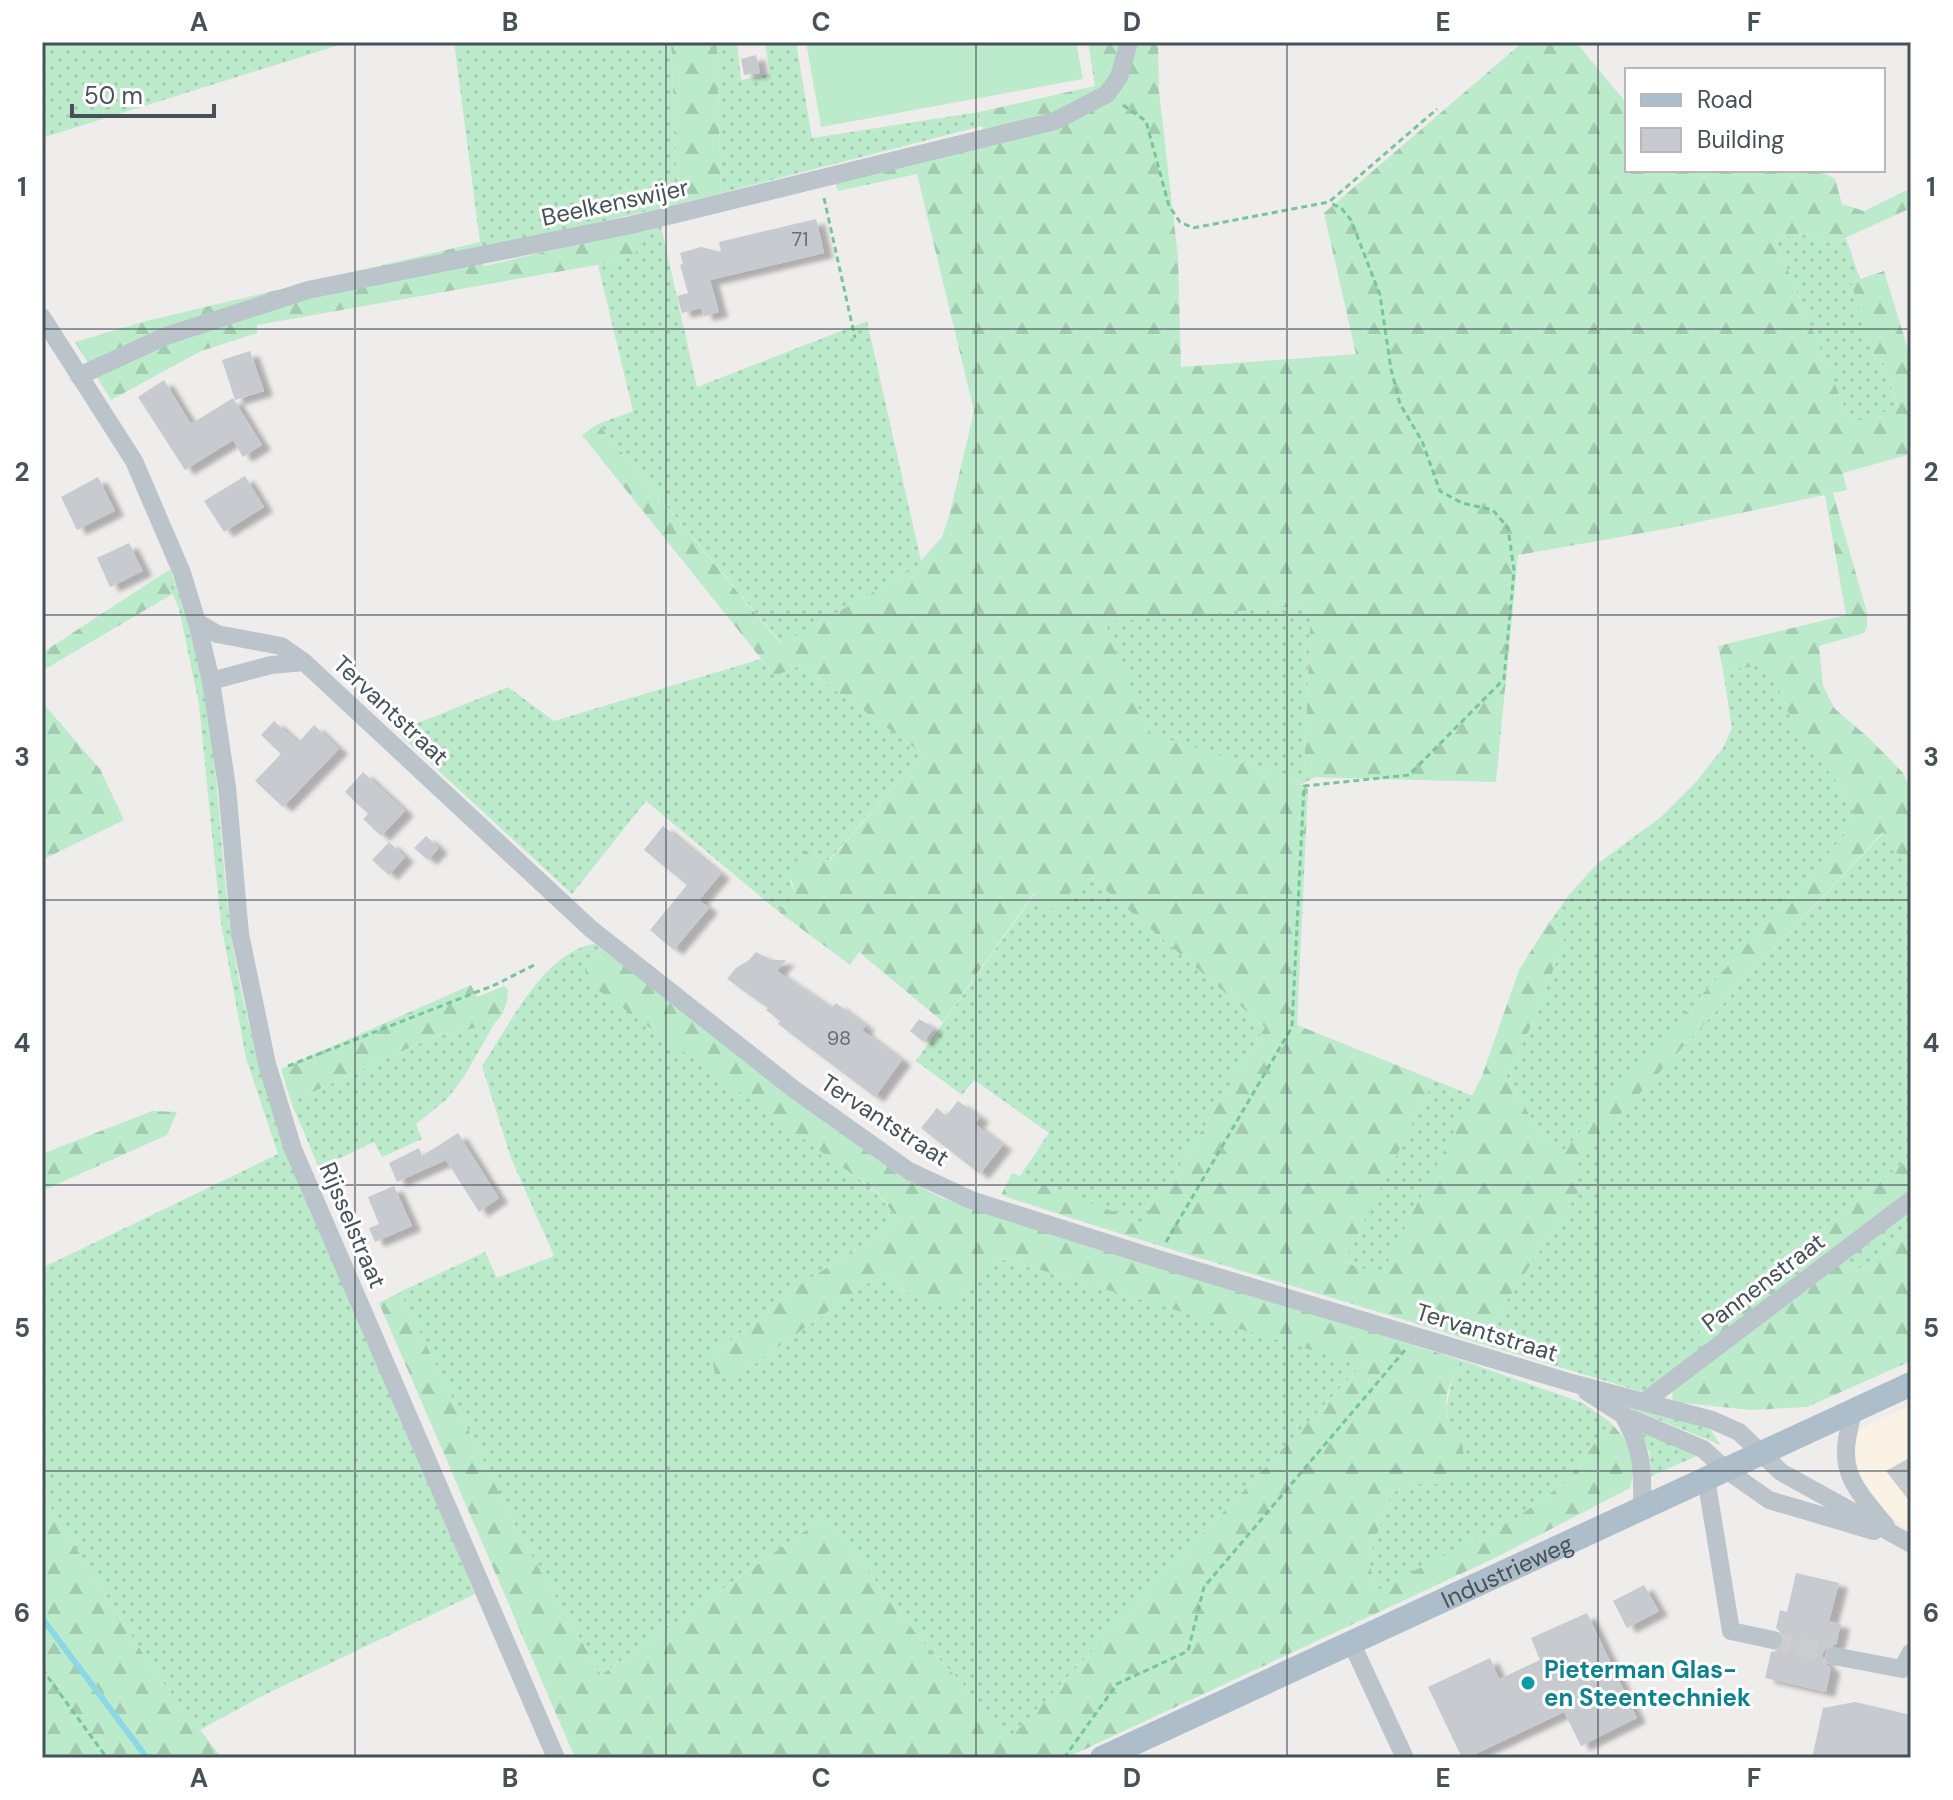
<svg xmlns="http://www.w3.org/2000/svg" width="1953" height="1800" viewBox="0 0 1953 1800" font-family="'DM Sans',sans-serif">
	<defs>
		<pattern id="grass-dots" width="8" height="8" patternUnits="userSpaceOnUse" patternTransform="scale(2)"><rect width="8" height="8" fill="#bcebcb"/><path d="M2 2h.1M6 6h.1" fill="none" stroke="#a3cbb0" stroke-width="1.8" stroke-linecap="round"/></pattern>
		<pattern id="forest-firs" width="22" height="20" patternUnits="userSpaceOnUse" patternTransform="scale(2)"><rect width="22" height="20" fill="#bcebcb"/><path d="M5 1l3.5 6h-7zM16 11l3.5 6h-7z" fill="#a3cbb0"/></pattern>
		<filter id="shadow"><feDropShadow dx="9" dy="5" stdDeviation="2" flood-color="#0004"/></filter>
	</defs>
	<rect width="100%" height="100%" fill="#efecec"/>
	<!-- commercial -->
	<path fill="#faf2e5" d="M1911 1405V1531L1887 1514 1872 1495 1861 1478 1853 1459 1857 1434 1860 1429Z"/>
	<!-- grass -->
	<path fill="url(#grass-dots)" d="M42 42H349L42 138Z
		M454 42H671L678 204 481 250Z
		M717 42H737L741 80 770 74 765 42H796L812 138 979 112 982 126 721 193Z
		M661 226 697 387 867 321 921 561 914 569 782 644 598 424 633 411 598 265 619 261 639 230Z
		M1802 234 1832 244 1846 238 1860 279 1852 282 1875 360 1882 358 1898 408 1851 424 1775 239Z
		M170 570C218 681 215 807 230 925 235 969 246 1013 257 1057L475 1594 260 1697 200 1730 154 1671 42 1494V1268L278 1154 246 1058 221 923 199 704 179 609 164 573Z
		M1311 605 1304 777H1315L1302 784 1292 778 1149 734 1104 621Z
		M761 659 775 676 801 665 923 754 828 861 813 852 790 881 795 893 779 912 646 801 572 894 400 735 403 729 508 687 554 721Z
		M1769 663 1786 707 1853 805 1856 822 1560 1155 1545 1140 1506 1077 1536 1016 1562 946 1554 926 1548 924 1568 896 1596 865 1661 817 1694 784 1723 748 1732 728 1723 671Z
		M1884 832 1911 874V1157L1702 1323 1709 1345 1643 1392 1479 1343 1581 1188 1571 1166Z
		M1088 875 1265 1027 1178 1169 1141 1223 1020 1176 1049 1133 974 1080 962 1095 916 1061 1035 893Z
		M595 944 608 954 592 957 585 968 877 1193 899 1221 800 1285 712 1356 746 1370 869 1282 886 1277 903 1291 957 1301 998 1258 1363 1364 1012 1736 921 1640 826 1516 601 1675 522 1539 400 1292 485 1252 497 1278 554 1256 511 1158 482 1066C509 1026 545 950 595 944Z
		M494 1024 465 1075 448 1098 416 1124 422 1139 382 1157 374 1142 319 1168 291 1102 433 1037Z
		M1434 1080 1473 1096 1381 1276 1343 1261Z
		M1911 1214V1234L1854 1272 1846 1260Z
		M1461 1360 1583 1403 1610 1422 1568 1480 1518 1517 1377 1591 1368 1560 1391 1494 1409 1482 1427 1485 1449 1424 1446 1408 1452 1380Z
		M1628 1403 1710 1429 1721 1445 1632 1409 1627 1405Z
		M1641 1430 1697 1456 1651 1476 1650 1453 1639 1432Z"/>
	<!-- forest -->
	<path fill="url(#forest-firs)" fill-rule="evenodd" d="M671 42H717L721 193 678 204Z
		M1088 42H1158L1159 91 1178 257 1181 367 1356 354 1324 213 1523 42H1576L1627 104V170H1819L1835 179 1842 204 1864 211 1911 188V208L1832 244 1802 234 1775 239 1851 423 1898 407 1882 358 1875 360 1851 282 1884 271 1911 359V454L1843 473 1847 490 1833 493 1867 613V626L1864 633 1819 646 1823 686 1835 709 1869 738 1903 773 1911 790V874L1883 832 1572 1166 1581 1188 1479 1343C1320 1293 1159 1248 1001 1195L1012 1173 1141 1222 1178 1169 1265 1027 1088 875 1053 910 1034 893 943 1022 859 952 850 965 779 912 795 893 789 870 805 851 813 852 829 861 923 754 801 665 775 676 582 435 598 424 781 644 914 569 942 537 950 513 974 411 917 174 838 191 833 177 985 141 979 112 1095 86ZM1825 495 1846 615 1718 646 1723 671 1769 664C1780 693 1791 724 1810 749 1828 774 1851 790 1856 822L1560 1154 1545 1140 1506 1077 1536 1016 1562 946 1565 936 1560 929 1548 924 1519 970 1482 1076 1381 1275 1344 1262 1434 1080 1297 1025 1308 789 1292 778 1149 733 1105 622 1311 605 1304 777 1496 782 1518 555 1671 528Z
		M639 230 643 245 635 253 619 261 257 325V333L201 351 111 400 75 342 146 321 480 242 484 266Z
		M164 573 174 593 42 671V653Z
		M42 702 100 769 124 820 42 860Z
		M608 954 900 1176 942 1198 1461 1360C1454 1375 1445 1392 1446 1409 1446 1422 1456 1426 1460 1436 1465 1450 1464 1467 1462 1481L1427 1485 1409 1482 1391 1494 1368 1560 1377 1590 1518 1517 1568 1480 1610 1422C1632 1446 1639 1457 1630 1488L1499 1556 1066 1758H575L379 1303 400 1292 522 1539 601 1675 826 1516 921 1640 1012 1736 1362 1365 999 1258 957 1301C931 1311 905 1293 886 1277L869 1282 746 1370 727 1379 715 1375 712 1356 800 1285 899 1221 877 1192 587 982 585 968 592 957Z
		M471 985 477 997 504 986 508 990 507 1002 502 1015 494 1024 433 1037 291 1102 281 1069Z
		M152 1111 177 1112 167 1135 42 1191V1154Z
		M1911 1157V1214L1847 1260 1854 1272 1911 1234V1361L1807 1407 1751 1410 1673 1402 1672 1392 1717 1356 1699 1334 1702 1323Z
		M42 1494 154 1671 222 1758H42Z"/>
	<!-- pitch -->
	<path fill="#bcebcb" d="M806 42H1076L1083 79 821 127Z"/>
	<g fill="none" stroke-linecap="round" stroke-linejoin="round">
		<!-- stream -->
		<path stroke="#8cd8e5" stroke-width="6" d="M42 1618 147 1758"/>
	</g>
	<!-- building -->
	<path fill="#c7cacf" filter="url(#shadow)" d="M756 55 760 73 744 75 741 59Z
		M816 219 824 253 710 280 719 312 704 316 701 308 682 313 677 296 688 293 680 265 683 264 680 253 701 247 721 252 719 242Z
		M250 351 264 391 235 400 222 360Z
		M164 380 191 424 233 398 262 445 243 457 233 440 185 470 138 397Z
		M245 476 264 507 224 532 204 501Z
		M98 477 115 511 77 530 61 497Z
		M129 543 143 571 110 587 97 558Z
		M274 721 298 743 314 725 339 749 283 807 255 781 281 754 261 735Z
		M363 772 405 811 381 836 363 819 368 814 345 792Z
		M663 826 721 874 699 900 709 908 674 950 650 930 687 885 644 850Z
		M426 836 439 848 428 860 414 848Z
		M389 842 405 857 389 875 372 860Z
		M756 952 771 960H786L777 971 832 1008 836 1003 866 1026 862 1030 902 1060 875 1097 778 1024 780 1021 766 1010 768 1008 727 979 736 968 749 960Z
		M919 1019 934 1028 924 1042 910 1031Z
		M958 1101 980 1117 975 1124 1003 1145 980 1174 921 1128 937 1108 946 1116Z
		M458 1133 499 1198 479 1212 446 1160 397 1182 389 1163 419 1148 422 1156Z
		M394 1186 412 1226 375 1242 369 1228 379 1224 368 1197Z
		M1911 1457V1503L1886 1471Z
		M1796 1573 1839 1583 1829 1621 1841 1624 1836 1644 1826 1648 1822 1655 1826 1664 1831 1668 1826 1692 1765 1678 1771 1652 1777 1651 1784 1643V1636L1776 1628 1780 1610 1787 1612Z
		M1644 1585 1659 1611 1627 1628 1613 1601Z
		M1587 1613 1637 1718 1581 1746 1564 1712 1467 1758H1462L1428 1687 1490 1658 1499 1679 1540 1660 1531 1638Z
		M1855 1702 1911 1715V1758H1812L1823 1708Z"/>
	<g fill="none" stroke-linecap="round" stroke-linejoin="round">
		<!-- minor-tunnel -->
		<path stroke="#cdcdce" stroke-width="18" stroke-dasharray="18 9" stroke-linecap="butt" d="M1773 1640 1834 1656"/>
		<!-- path -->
		<path stroke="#77c699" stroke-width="3" stroke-dasharray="6 4" stroke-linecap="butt" d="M1123 105 1146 121 1169 206 1180 222 1193 228 1329 202 1437 109
			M824 198 855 338
			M288 1066 497 984 536 964
			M1166 1242 1292 1027 1304 786 1409 775 1504 679 1514 570 1508 528 1493 510 1462 503 1440 491 1422 441 1400 404 1391 369 1380 295 1351 220 1342 209 1329 202
			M42 1669 107 1758
			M1064 1758 1117 1684 1188 1651 1204 1587 1405 1350"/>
		<!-- minor -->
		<path stroke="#bbc4cb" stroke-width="18" d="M42 317 134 461 182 573 197 622 211 681 227 787 240 934 267 1064 293 1149 556 1758
			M79 376 166 336 308 290 631 225 1055 121 1107 94 1119 77 1129 42
			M197 622 217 634 281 646 304 662 591 929 795 1090 909 1171 971 1200 1158 1259 1572 1383 1712 1420 1739 1432 1781 1472 1911 1544
			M211 681 271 665 304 662
			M1587 1392 1623 1415 1703 1449 1725 1469 1769 1500 1874 1531
			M1644 1402 1911 1200
			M1854 1410C1836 1469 1849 1481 1886 1526
			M1623 1415C1643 1450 1643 1469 1642 1508
			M1706 1478 1731 1631 1773 1640
			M1351 1642 1405 1758
			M1834 1656 1902 1669 1911 1652"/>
		<!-- major -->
		<path stroke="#adbdca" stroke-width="24" id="s1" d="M1102 1758 1911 1384"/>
	</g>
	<!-- grid -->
	<path fill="none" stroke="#465158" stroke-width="2" stroke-opacity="0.55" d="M355 42V1758M666 42V1758M976 42V1758M1287 42V1758M1598 42V1758M42 329H1911M42 615H1911M42 900H1911M42 1185H1911M42 1471H1911"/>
	<!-- markers -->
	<circle fill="#0f9aa8" stroke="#fff" stroke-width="3" cx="1528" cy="1683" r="8"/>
	<g text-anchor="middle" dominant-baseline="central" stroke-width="6" stroke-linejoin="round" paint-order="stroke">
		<!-- number labels -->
		<g font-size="20" fill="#666f76">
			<text x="800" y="239">71</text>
			<text x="839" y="1038">98</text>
		</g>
		<!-- street labels -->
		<g font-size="24" fill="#465158" stroke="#fff">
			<text transform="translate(615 202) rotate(-12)">Beelkenswijer</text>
			<text transform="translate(391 710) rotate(43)">Tervantstraat</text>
			<text transform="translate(885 1120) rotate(33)">Tervantstraat</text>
			<text transform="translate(353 1225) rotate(67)">Rijsselstraat</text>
			<text transform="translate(1763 1282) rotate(-37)">Pannenstraat</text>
			<text transform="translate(1487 1332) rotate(17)">Tervantstraat</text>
			<text stroke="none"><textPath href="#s1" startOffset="446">Industrieweg</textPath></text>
		</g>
		<!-- culture labels -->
		<g font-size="24" font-weight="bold" fill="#0d838f" stroke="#fff" text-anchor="start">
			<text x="1544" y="1669">Pieterman Glas-<tspan x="1544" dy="28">en Steentechniek</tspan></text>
		</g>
	</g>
	<!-- border -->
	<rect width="1953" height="1800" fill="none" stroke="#ffffff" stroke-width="88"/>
	<!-- legend -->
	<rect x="1625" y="68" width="260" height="104" fill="#ffffff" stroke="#b5b9bc" stroke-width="2"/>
	<rect x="1641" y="94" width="40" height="12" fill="#adbdca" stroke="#b5b9bc" stroke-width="2"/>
	<text x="1697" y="108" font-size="24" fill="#465158">Road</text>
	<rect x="1641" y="128" width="40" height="24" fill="#c7cacf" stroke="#b5b9bc" stroke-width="2"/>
	<text x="1697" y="148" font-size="24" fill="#465158">Building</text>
	<!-- scale -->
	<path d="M72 104v12h142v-12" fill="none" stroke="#465158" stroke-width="4"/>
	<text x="84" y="104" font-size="24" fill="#465158" stroke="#ffffff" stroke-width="6" paint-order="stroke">50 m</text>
	<rect x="44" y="44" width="1865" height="1712" fill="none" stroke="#465158" stroke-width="3"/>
	<g font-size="26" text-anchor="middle" font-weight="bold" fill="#465158">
		<text x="199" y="31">A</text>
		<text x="510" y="31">B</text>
		<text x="821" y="31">C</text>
		<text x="1132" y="31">D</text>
		<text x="1443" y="31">E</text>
		<text x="1754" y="31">F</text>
		<text x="22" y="196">1</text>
		<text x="1931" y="196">1</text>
		<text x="22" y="481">2</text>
		<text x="1931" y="481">2</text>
		<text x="22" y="766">3</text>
		<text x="1931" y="766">3</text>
		<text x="22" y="1052">4</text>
		<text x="1931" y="1052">4</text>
		<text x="22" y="1337">5</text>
		<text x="1931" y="1337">5</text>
		<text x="22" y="1622">6</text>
		<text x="1931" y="1622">6</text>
		<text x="199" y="1787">A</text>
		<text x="510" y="1787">B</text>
		<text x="821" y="1787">C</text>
		<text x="1132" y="1787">D</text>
		<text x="1443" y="1787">E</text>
		<text x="1754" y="1787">F</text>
	</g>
</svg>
